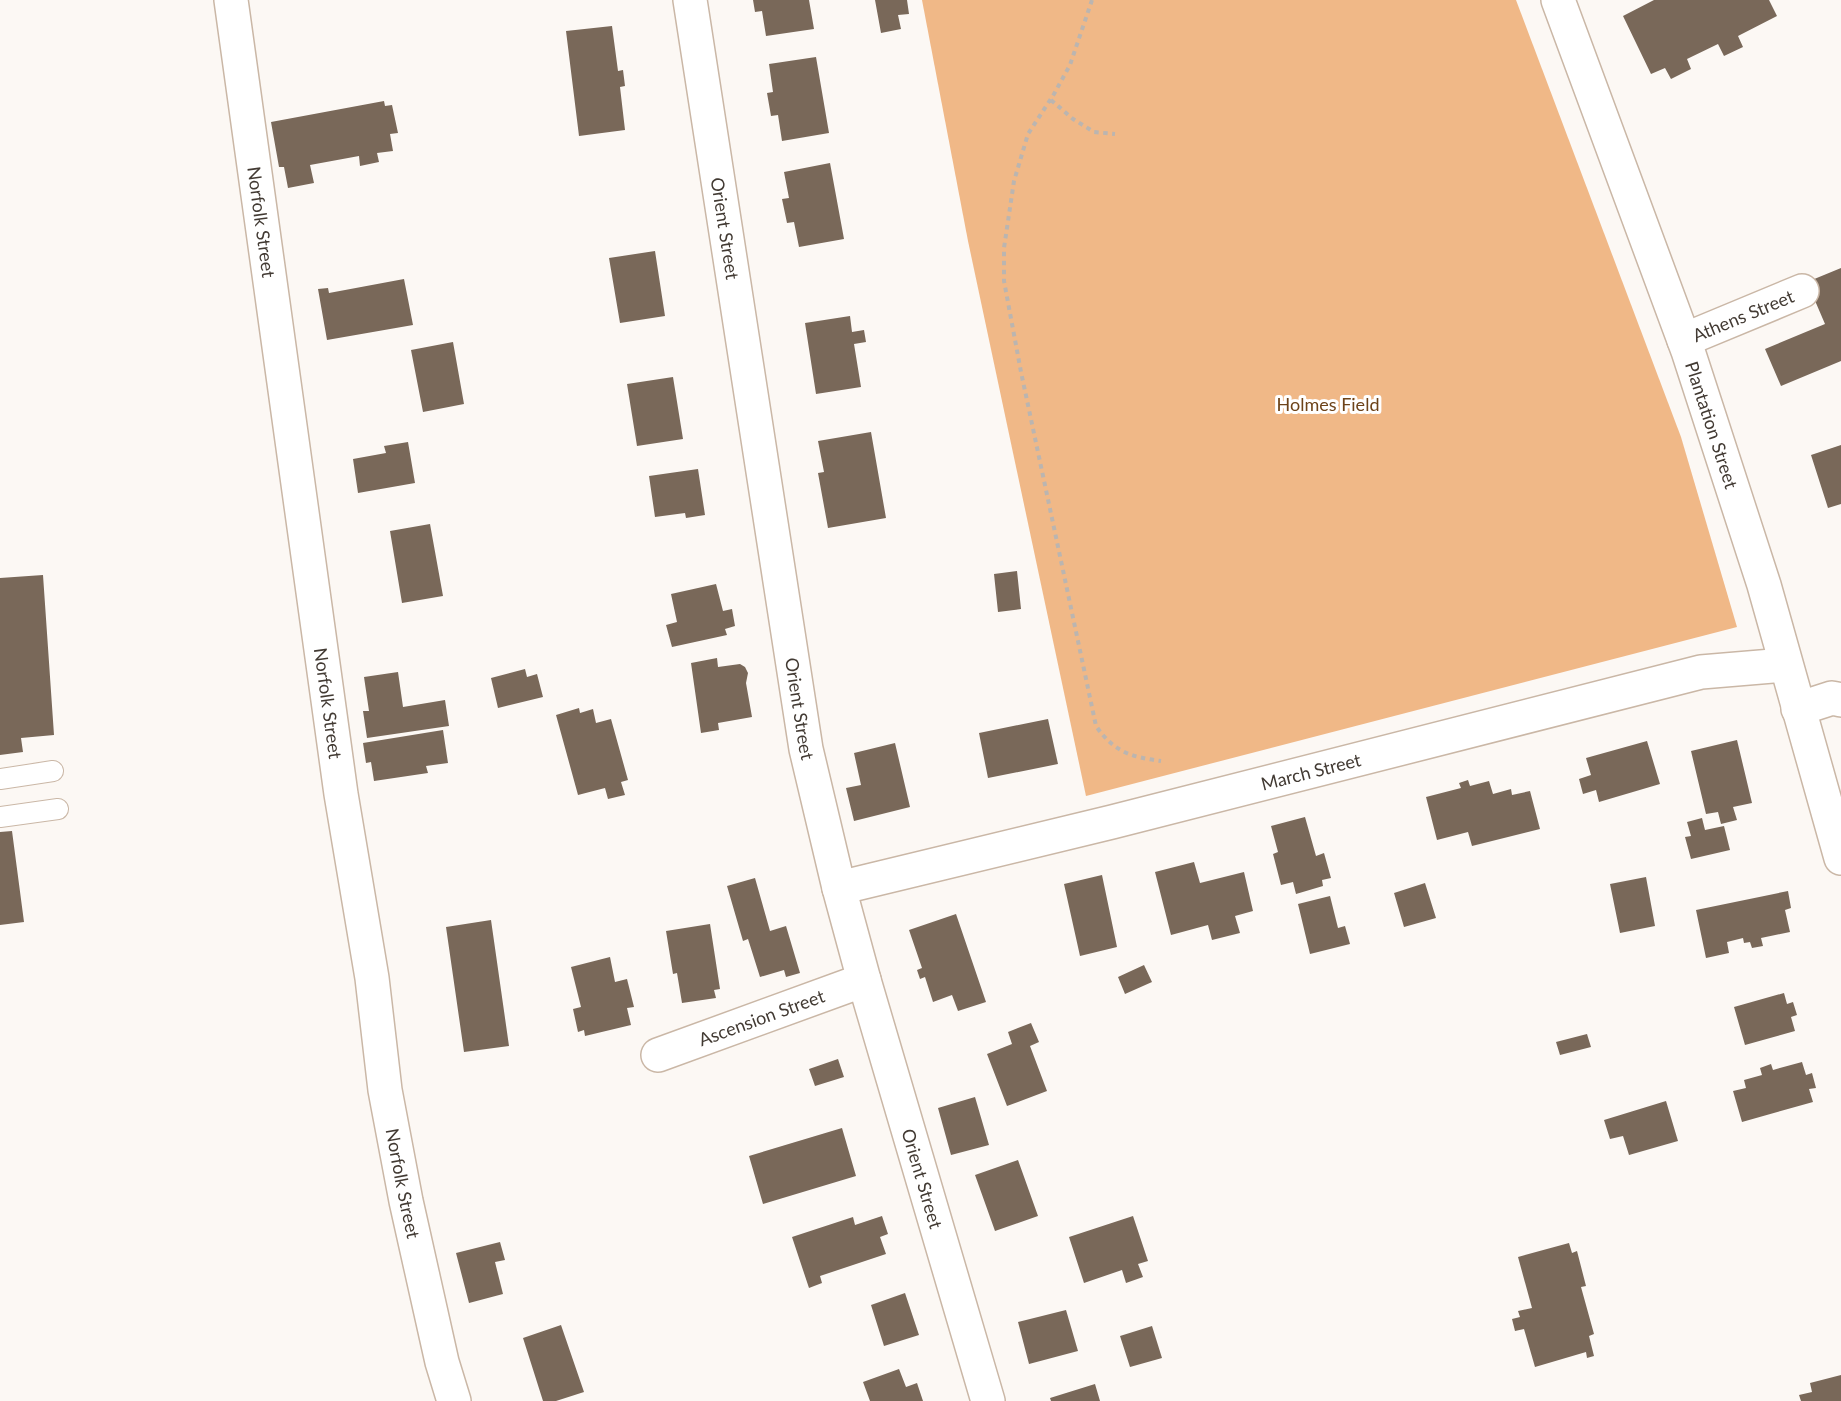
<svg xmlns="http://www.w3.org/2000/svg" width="1841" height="1401" viewBox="0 0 1841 1401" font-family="Lato,sans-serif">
	<rect width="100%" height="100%" fill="#fcf8f4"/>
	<!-- green -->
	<path fill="#f0b887" d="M922 0H1516L1681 437 1737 627 1086 796 968 241Z"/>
	<!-- building -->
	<path fill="#796859" d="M753 0H809L814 29 766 36 762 11 755 12Z
		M875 0H907L909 14 898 15 901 29 881 33Z
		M1654 0H1769L1777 16 1738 36 1743 47 1724 56 1718 44 1687 59 1691 69 1671 79 1665 68 1651 74 1623 16Z
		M612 26 618 71 623 70 625 86 620 87 625 130 579 136 566 31Z
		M816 57 829 133 782 141 778 115 771 116 767 93 773 92 769 64Z
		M384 101 385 106 392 105 398 133 390 134 393 151 377 153 379 162 360 166 359 156 310 165 314 183 288 188 284 167H279L271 122Z
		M830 163 844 239 799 247 794 222 787 223 782 199 789 198 784 172Z
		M655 251 665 316 620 323 609 258Z
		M1841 268V361L1781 386 1765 349 1825 324 1807 282Z
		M404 279 413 325 327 340 318 289 328 288 329 293Z
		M850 316 852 332 864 330 866 342 854 344 861 387 816 394 805 323Z
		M453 342 464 404 423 412 411 350Z
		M673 377 683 439 637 446 627 384Z
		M871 432 886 518 828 528 818 473 824 472 818 441Z
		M408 442 415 483 358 493 353 459 386 453 384 446Z
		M1841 445V504L1828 508 1811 455Z
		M698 469 705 515 686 518 685 513 655 517 649 476Z
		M430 524 443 596 402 603 390 531Z
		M1017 571 1021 609 998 612 994 574Z
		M43 575 54 735 21 738 23 752 0 755V578Z
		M716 584 723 611 732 609 735 626 725 629 727 635 672 647 666 625 677 622 671 594Z
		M717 658 718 667 740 664 745 667 748 673 746 683 752 717 718 723 719 730 701 733 691 663Z
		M525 669 527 677 537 674 543 697 498 708 491 678Z
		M398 672 403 707 445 700 449 726 367 738 363 711H369L364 677Z
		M579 708 580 713 593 709 596 723 611 719 628 780 621 782 625 795 608 799 605 788 578 795 556 715Z
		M1048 719 1058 764 988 778 979 733Z
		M443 730 448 763 426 766 428 773 374 781 371 762 366 763 363 743Z
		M1737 740 1752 803 1733 807 1737 820 1721 824 1718 812 1706 814 1691 751Z
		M1647 741 1660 784 1599 802 1596 790 1583 794 1579 779 1591 775 1586 758Z
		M895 743 910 807 854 821 846 788 861 785 854 753Z
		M1468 780 1470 786 1489 781 1493 794 1511 789 1512 795 1530 791 1540 829 1472 846 1468 832 1437 840 1426 797 1461 788 1459 783Z
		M1305 817 1316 856 1324 853 1331 878 1322 880 1323 886 1296 894 1293 882 1281 885 1273 854 1278 852 1271 826Z
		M1702 818 1705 830 1724 826 1730 850 1691 859 1685 837 1691 836 1687 822Z
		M12 831 24 922 0 925V832Z
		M1194 862 1200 883 1244 872 1253 911 1235 916 1240 933 1212 940 1208 925 1171 935 1155 872Z
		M1102 875 1117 947 1080 956 1064 884Z
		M1646 877 1655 926 1620 933 1610 884Z
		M755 878 770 931 786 926 800 973 786 977 784 970 760 977 748 939 743 941 727 886Z
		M1425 883 1436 918 1404 927 1394 893Z
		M1788 891 1791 908 1785 910 1790 932 1761 938 1763 946 1752 948 1750 942 1744 943 1743 938 1727 942 1729 953 1706 958 1696 910Z
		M1330 896 1338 928 1345 926 1350 944 1310 954 1298 904Z
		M956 914 986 1002 958 1011 952 995 933 1002 925 977 920 979 917 970 922 968 909 930Z
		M491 920 509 1046 464 1052 446 927Z
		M710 924 720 989 714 990 716 998 682 1003 677 973 673 974 666 931Z
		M610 957 615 982 627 979 634 1007 627 1008 631 1025 585 1036 584 1030 578 1032 573 1009 581 1007 571 967Z
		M1144 965 1152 982 1125 994 1118 977Z
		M1784 993 1787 1004 1793 1002 1797 1015 1791 1017 1795 1031 1745 1045 1734 1007Z
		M1031 1023 1039 1042 1030 1046 1047 1091 1007 1106 987 1054 1012 1044 1008 1032Z
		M1587 1034 1591 1047 1560 1055 1556 1042Z
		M838 1059 844 1077 815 1086 809 1069Z
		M1802 1062 1806 1075 1812 1073 1816 1088 1809 1089 1813 1102 1742 1122 1733 1091 1746 1088 1744 1080 1762 1075 1760 1068 1771 1064 1773 1070Z
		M975 1097 989 1145 951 1155 938 1108Z
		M1666 1101 1678 1141 1629 1155 1623 1136 1610 1139 1604 1120Z
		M842 1128 856 1176 763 1204 749 1156Z
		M1018 1160 1038 1216 995 1231 975 1175Z
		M882 1216 888 1234 880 1237 886 1254 820 1276 822 1283 809 1288 792 1237 853 1217 855 1225Z
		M1133 1216 1148 1261 1138 1264 1143 1277 1126 1283 1122 1270 1084 1283 1069 1237Z
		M500 1242 505 1260 495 1262 503 1294 469 1303 456 1253Z
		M1569 1243 1572 1253 1577 1251 1586 1286 1581 1287 1594 1334 1589 1336 1594 1356 1587 1358 1586 1352 1535 1367 1524 1329 1515 1331 1512 1319 1520 1317 1518 1311 1532 1308 1518 1257Z
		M905 1293 919 1335 884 1346 871 1305Z
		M1066 1310 1078 1351 1029 1364 1018 1322Z
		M561 1325 584 1392 556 1401H543L523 1338Z
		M1152 1326 1162 1358 1130 1367 1120 1336Z
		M899 1369 906 1387 917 1383 923 1401H870L863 1382Z
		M1841 1375V1401H1801L1799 1395 1812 1392 1810 1383Z
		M1095 1384 1100 1401H1051L1050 1398Z"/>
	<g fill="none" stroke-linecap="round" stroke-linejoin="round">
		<defs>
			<path id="lane" d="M0 779 53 771
				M0 817 58 809"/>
			<g id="street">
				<path id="s1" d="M231 0 341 794 372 978 385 1090 406 1201 442 1362 454 1401"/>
				<path id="s2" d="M690 0 806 749 839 888 864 980 988 1401"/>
				<path id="s3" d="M1684 340 1802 291"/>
				<path d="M1798 709 1832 698 1841 700"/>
				<path id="s4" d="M839 888 1112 822 1701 672 1785 665"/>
				<path id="s5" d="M658 1055 864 980"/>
			</g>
			<g id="secondary">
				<path id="s6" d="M1558 0 1688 351 1764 585 1841 858"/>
			</g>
		</defs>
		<!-- lane casing -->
		<use href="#lane" stroke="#cab7a6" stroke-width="22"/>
		<!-- street casing -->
		<use href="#street" stroke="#cab7a6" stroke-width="36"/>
		<!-- secondary casing -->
		<use href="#secondary" stroke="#cab7a6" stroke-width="36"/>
		<!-- path -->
		<path stroke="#bbb5b0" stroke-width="4" stroke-dasharray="4.5 4.5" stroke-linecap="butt" d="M1092 0 1070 65 1054 94 1028 134 1014 181 1004 248V281L1021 372 1096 726C1114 752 1131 757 1161 761
			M1051 100 1073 119 1094 132 1115 134"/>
		<!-- lane -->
		<use href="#lane" stroke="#fff" stroke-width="20"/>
		<!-- street -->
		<use href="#street" stroke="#fff" stroke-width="33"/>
		<!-- secondary -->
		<use href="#secondary" stroke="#fff" stroke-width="33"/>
	</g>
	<g text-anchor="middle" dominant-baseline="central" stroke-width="6" stroke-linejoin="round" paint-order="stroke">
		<!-- street labels -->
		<g font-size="18" fill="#423a33" stroke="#fff">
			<text stroke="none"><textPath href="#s1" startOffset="224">Norfolk Street</textPath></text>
			<text stroke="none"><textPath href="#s2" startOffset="231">Orient Street</textPath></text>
			<text stroke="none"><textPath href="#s3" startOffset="64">Athens Street</textPath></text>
			<text stroke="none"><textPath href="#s6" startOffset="452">Plantation Street</textPath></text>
			<text stroke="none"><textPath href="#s1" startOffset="710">Norfolk Street</textPath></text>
			<text stroke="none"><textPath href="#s2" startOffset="717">Orient Street</textPath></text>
			<text stroke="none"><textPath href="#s4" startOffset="486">March Street</textPath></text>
			<text stroke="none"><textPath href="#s5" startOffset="110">Ascension Street</textPath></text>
			<text stroke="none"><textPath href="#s2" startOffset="1203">Orient Street</textPath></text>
			<text stroke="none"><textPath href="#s1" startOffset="1196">Norfolk Street</textPath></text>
		</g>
		<!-- park labels -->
		<g font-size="18" fill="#6d4319" stroke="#fff">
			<text x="1328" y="404">Holmes Field</text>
		</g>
	</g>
</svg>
